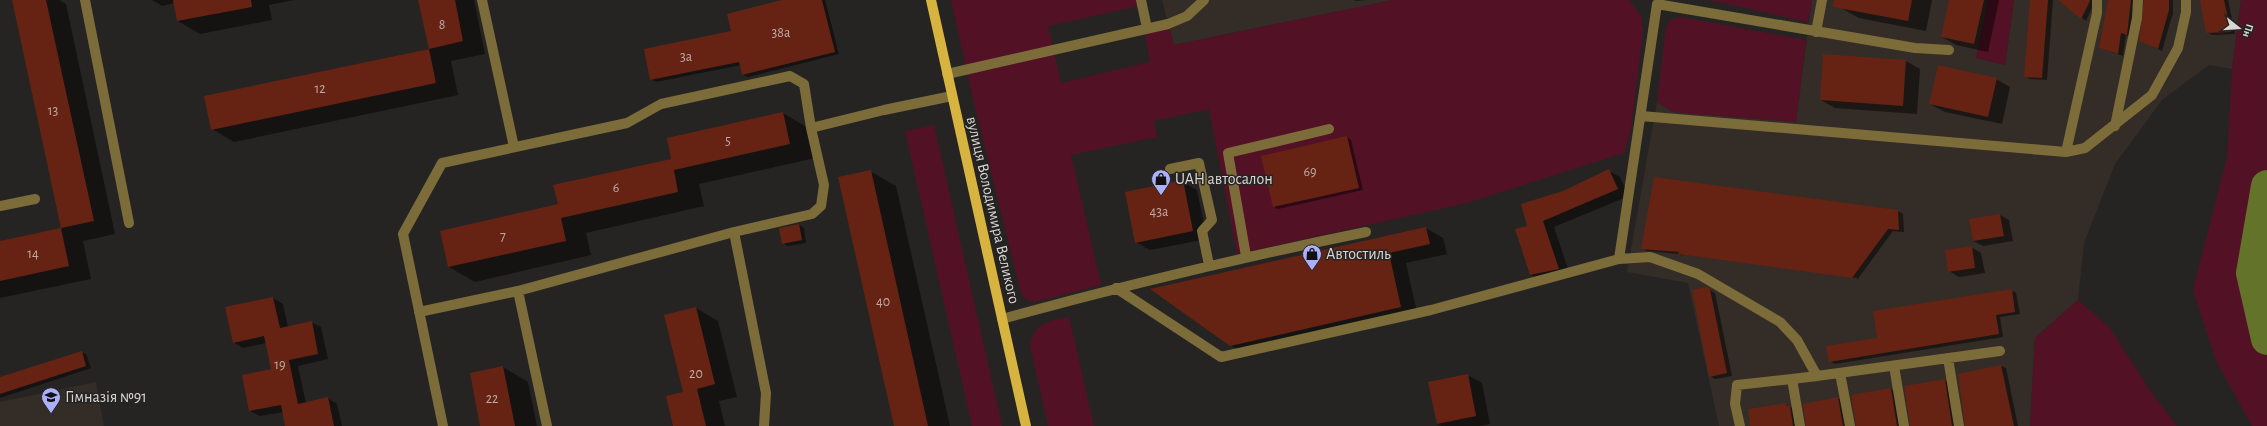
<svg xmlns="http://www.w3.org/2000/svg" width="2267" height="426" viewBox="0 0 2267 426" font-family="'Alegreya Sans',sans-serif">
	<rect width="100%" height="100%" fill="#262422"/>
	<!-- built -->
	<path fill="#332c27" d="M1162 0H1393L1174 45Z
		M1812 0H1988L1976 58 2005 65 2014 0H2241L2232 69 2209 65 2162 100 2115 164 2084 243 2078 300 2035 338 2030 426H1719L1688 283 1627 272 1657 102 1673 112 1796 122Z
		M96 382 104 426H0V402Z"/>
	<!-- green -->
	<path fill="#531126" d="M951 0H1138L1139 6 1048 26 1061 83 1150 62 1144 29 1168 24 1174 45 1393 0H1629L1641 16 1643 31 1631 129 1624 153 1467 203 1237 254 1209 109 1154 121 1157 137 1071 155 1101 285 1035 302 1025 299 1021 293 974 103Z
		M1709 0H1812L1808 22Z
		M1988 0H2014L2005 65 1976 58Z
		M2241 0H2267V426H2252L2216 361 2193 290 2227 157 2232 69Z
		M1680 17 1806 40 1796 122 1673 112 1657 102 1666 27 1672 19Z
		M934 125 1002 426H972L905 131Z
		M2078 300 2110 328 2149 389 2177 426H2030L2035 338Z
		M1069 317 1094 426H1048L1030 345C1033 323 1050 321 1069 317Z"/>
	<!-- shadow -->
	<path fill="#0007" fill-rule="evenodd" d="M13 0H59L66 4 115 234 83 241 91 279 0 298V242L62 229Z
		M152 0H294L269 5 272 20 200 34 178 21 174 3 162 6Z
		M419 0H474L485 54 451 61 458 95 234 142 212 129 205 97 430 49Z
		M786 0H825L839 54 748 77 743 75 741 65 656 82 651 79Z
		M1354 0H1366L1356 1Z
		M1842 0H1932L1926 31 1859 18 1841 8Z
		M1950 0H1999L1988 52 1956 45 1942 37Z
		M2031 0H2053L2047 80 2030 79 2025 76Z
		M2059 0H2094L2095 1 2086 21Z
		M2109 0H2138L2131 37 2126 35 2123 56 2100 48Z
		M2145 0H2173V13L2162 51 2145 43Z
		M2201 0H2228L2235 34 2212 35 2207 32Z
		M1824 55 1906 61 1920 69 1917 114 1835 108 1821 100Z
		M1996 79 2010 87 2002 124 1945 112 1930 104Z
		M783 113 808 128 815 158 699 184 704 206 586 233 591 255 475 282 449 267 441 232 559 205Z
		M1347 137 1351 140 1363 190 1278 209 1274 207Z
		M870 171 896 186 950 426H895Z
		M1609 171 1620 177 1629 196 1554 227 1570 275 1542 281 1531 275 1529 226 1563 192Z
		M1183 182 1197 190 1207 239 1150 250 1136 242Z
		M1898 211 1903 214 1904 232 1893 231 1857 280 1684 256 1679 254 1647 251 1642 248ZM1681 254 1857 278V280L1684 256Z
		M2000 215 2009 220 2013 241 1983 246 1973 241Z
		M799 225 804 228 806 243 788 246 783 243Z
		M1426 228 1443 238 1447 254 1406 263 1418 317 1248 355 1230 345Z
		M1971 247 1981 253 1985 273 1959 277 1949 271Z
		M1707 288 1715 293 1732 376 1715 379 1710 376Z
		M2011 290 2016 293 2020 314 2000 317 2003 337 1835 364 1830 361 1878 338Z
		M273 298 283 304 288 327 311 322 321 327 328 359 298 366 306 403 328 398 337 404 342 426H286L283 412 260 416 250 411 243 375 272 369 266 343 243 348 233 342 227 308Z
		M696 308 718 321 737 397 719 401 725 426H674L684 393Z
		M81 352 86 354 91 368 0 398V378Z
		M2001 366 2006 368 2018 426H1966Z
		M503 367 528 382 537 426H482Z
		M1467 375 1482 383 1490 424 1479 426H1442L1437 424Z
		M1945 380 1949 383 1956 426H1911Z
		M1891 389 1896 392 1901 426H1857Z
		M1838 398 1842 401 1847 426H1807Z
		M1786 404 1795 410 1798 426H1752L1749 410Z"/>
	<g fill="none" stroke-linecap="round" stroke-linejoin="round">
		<!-- river -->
		<path stroke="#63732a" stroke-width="32" d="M2267 186 2252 273 2267 339"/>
	</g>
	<!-- building -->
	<path fill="#662313" d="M12 0H46L94 221 61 228Z
		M173 0H251L252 7 177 21Z
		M418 0H455L463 41 429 49Z
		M782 0H822L835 52 742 75 739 62 650 80 644 49 731 31 727 14Z
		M1834 0H1912L1908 21 1833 7Z
		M1949 0H1984L1974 44 1941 37Z
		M2030 0H2048L2042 78 2024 77Z
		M2058 0H2090V1L2081 19Z
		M2108 0H2131L2127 35 2121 33 2118 54 2099 48Z
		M2144 0H2169V10L2158 49 2139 41Z
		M2200 0H2224L2231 32 2206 33Z
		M429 49 436 83 211 130 204 96Z
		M1823 54 1906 60 1903 106 1820 100Z
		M1938 65 1997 78 1988 117 1929 104Z
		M783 112 790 144 674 170 678 192 561 218 566 241 448 267 440 231 558 204 553 185 671 159 667 138Z
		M1347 136 1359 188 1273 207 1261 156Z
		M1609 169 1618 189 1543 221 1559 269 1530 275 1515 229 1527 226 1521 204 1563 191Z
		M871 170 928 426H894L838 177Z
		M1654 177 1898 210 1899 230 1888 229 1852 278 1678 254 1679 252 1641 249Z
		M1183 180 1193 231 1135 243 1125 192Z
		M2000 214 2004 236 1973 241 1969 219Z
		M799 224 802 240 782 244 779 228Z
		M1426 227 1430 244 1389 253 1401 307 1230 346 1150 289Z
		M61 228 69 266 0 281V241Z
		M1972 246 1975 268 1948 272 1945 250Z
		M1707 287 1710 289 1727 373 1709 377 1692 290Z
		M2012 289 2015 312 1996 315 1999 334 1829 362 1826 346 1877 338 1873 311Z
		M273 297 280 328 312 321 318 354 289 360 298 404 328 397 334 426H285L281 405 249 411 242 375 271 369 264 336 233 343 225 307Z
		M696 307 715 384 697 389 706 426H673L666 396 683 392 664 315Z
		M82 351 86 366 0 394V377Z
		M2001 365 2014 426H1965L1958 374Z
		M503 366 515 426H480L470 373Z
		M1468 374 1476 416 1437 424 1428 382Z
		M1945 379 1952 426H1910L1904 386Z
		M1891 388 1897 426H1856L1851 395Z
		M1838 397 1843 426H1806L1803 404Z
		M1786 403 1787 406H1790L1793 426H1750L1748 409Z"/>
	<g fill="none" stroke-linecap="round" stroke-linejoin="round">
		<!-- minor -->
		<path stroke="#7c6c3a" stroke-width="10" d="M85 0 129 223
			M482 0 514 147
			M1141 0 1147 28
			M1816 32 1822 0
			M947 74 1168 24 1187 16 1204 0
			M1641 116 2066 152 2085 148 2152 95 2178 48 2186 12V0
			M2115 126 2137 18 2138 0
			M2066 152 2097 13V0
			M1170 169 1199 163 1212 220 1202 231 1209 265
			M0 206 35 199
			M734 232 766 393 764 426
			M1246 256 1228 153 1329 129
			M1619 259 1650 257 1698 274 1780 322 1797 340 1817 376 2000 351
			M1116 288 1221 357 1431 310 1619 259 1657 4 1915 48 1949 50
			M419 312 518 291
			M1002 319C1122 286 1243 257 1366 232
			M1948 358 1959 426
			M1894 366 1904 426
			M1840 373 1850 426
			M443 426 403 234 442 163 627 123 661 104 790 76 804 84 811 128
			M547 426 518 291 734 232 812 214 821 206 824 185 811 128 884 110 952 96
			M1740 426 1735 404 1737 385 1792 379
			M1800 426 1792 379 1817 376"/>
		<!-- major -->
		<path stroke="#d7b440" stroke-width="10" d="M931 0 1026 426"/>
	</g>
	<!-- icons -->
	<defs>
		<symbol id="shop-pin" viewBox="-11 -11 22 30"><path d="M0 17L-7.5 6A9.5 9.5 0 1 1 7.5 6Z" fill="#aab0fb" stroke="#262422"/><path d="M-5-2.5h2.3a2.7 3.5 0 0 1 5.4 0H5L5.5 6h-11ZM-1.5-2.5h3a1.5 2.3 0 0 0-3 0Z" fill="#111"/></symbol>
		<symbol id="school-pin" viewBox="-11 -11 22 30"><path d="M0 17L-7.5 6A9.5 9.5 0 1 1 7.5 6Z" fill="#aab0fb" stroke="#262422"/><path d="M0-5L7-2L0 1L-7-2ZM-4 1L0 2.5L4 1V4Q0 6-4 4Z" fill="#111"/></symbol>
	</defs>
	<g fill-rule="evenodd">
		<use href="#shop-pin" x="1150" y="168" width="22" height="30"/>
		<use href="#shop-pin" x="1301" y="243" width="22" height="30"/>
		<use href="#school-pin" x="40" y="386" width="22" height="30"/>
	</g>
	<g text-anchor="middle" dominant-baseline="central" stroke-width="3" stroke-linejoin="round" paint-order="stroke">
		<!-- number labels -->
		<g font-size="14" fill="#bcaaa5">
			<text x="442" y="25">8</text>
			<text x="781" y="33">38а</text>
			<text x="686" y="57">3а</text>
			<text x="320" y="89">12</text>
			<text x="53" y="111">13</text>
			<text x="728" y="141">5</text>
			<text x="1310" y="172">69</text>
			<text x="616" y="188">6</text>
			<text x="1159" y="212">43а</text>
			<text x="503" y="236">7</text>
			<text x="33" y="254">14</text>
			<text x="883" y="302">40</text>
			<text x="280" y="365">19</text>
			<text x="696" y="374">20</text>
			<text x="492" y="399">22</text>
		</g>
		<!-- poi labels -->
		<g font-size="16" fill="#d9d7d6" stroke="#262422" text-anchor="start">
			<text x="1175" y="179">UAH автосалон</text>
			<text x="1326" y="254">Автостиль</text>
			<text x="65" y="397">Гімназія №91</text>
		</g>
		<!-- street labels -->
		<g font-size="16" fill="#d9d7d6" stroke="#262422">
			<text transform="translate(993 210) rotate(77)">вулиця Володимира Великого</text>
		</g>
	</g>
	<!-- north arrow -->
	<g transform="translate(2239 28) rotate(107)" stroke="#262422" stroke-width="3" paint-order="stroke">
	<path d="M0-3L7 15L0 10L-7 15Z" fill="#d9d7d6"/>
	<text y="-6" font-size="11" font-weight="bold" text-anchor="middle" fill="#d9d7d6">Пн</text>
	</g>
</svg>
